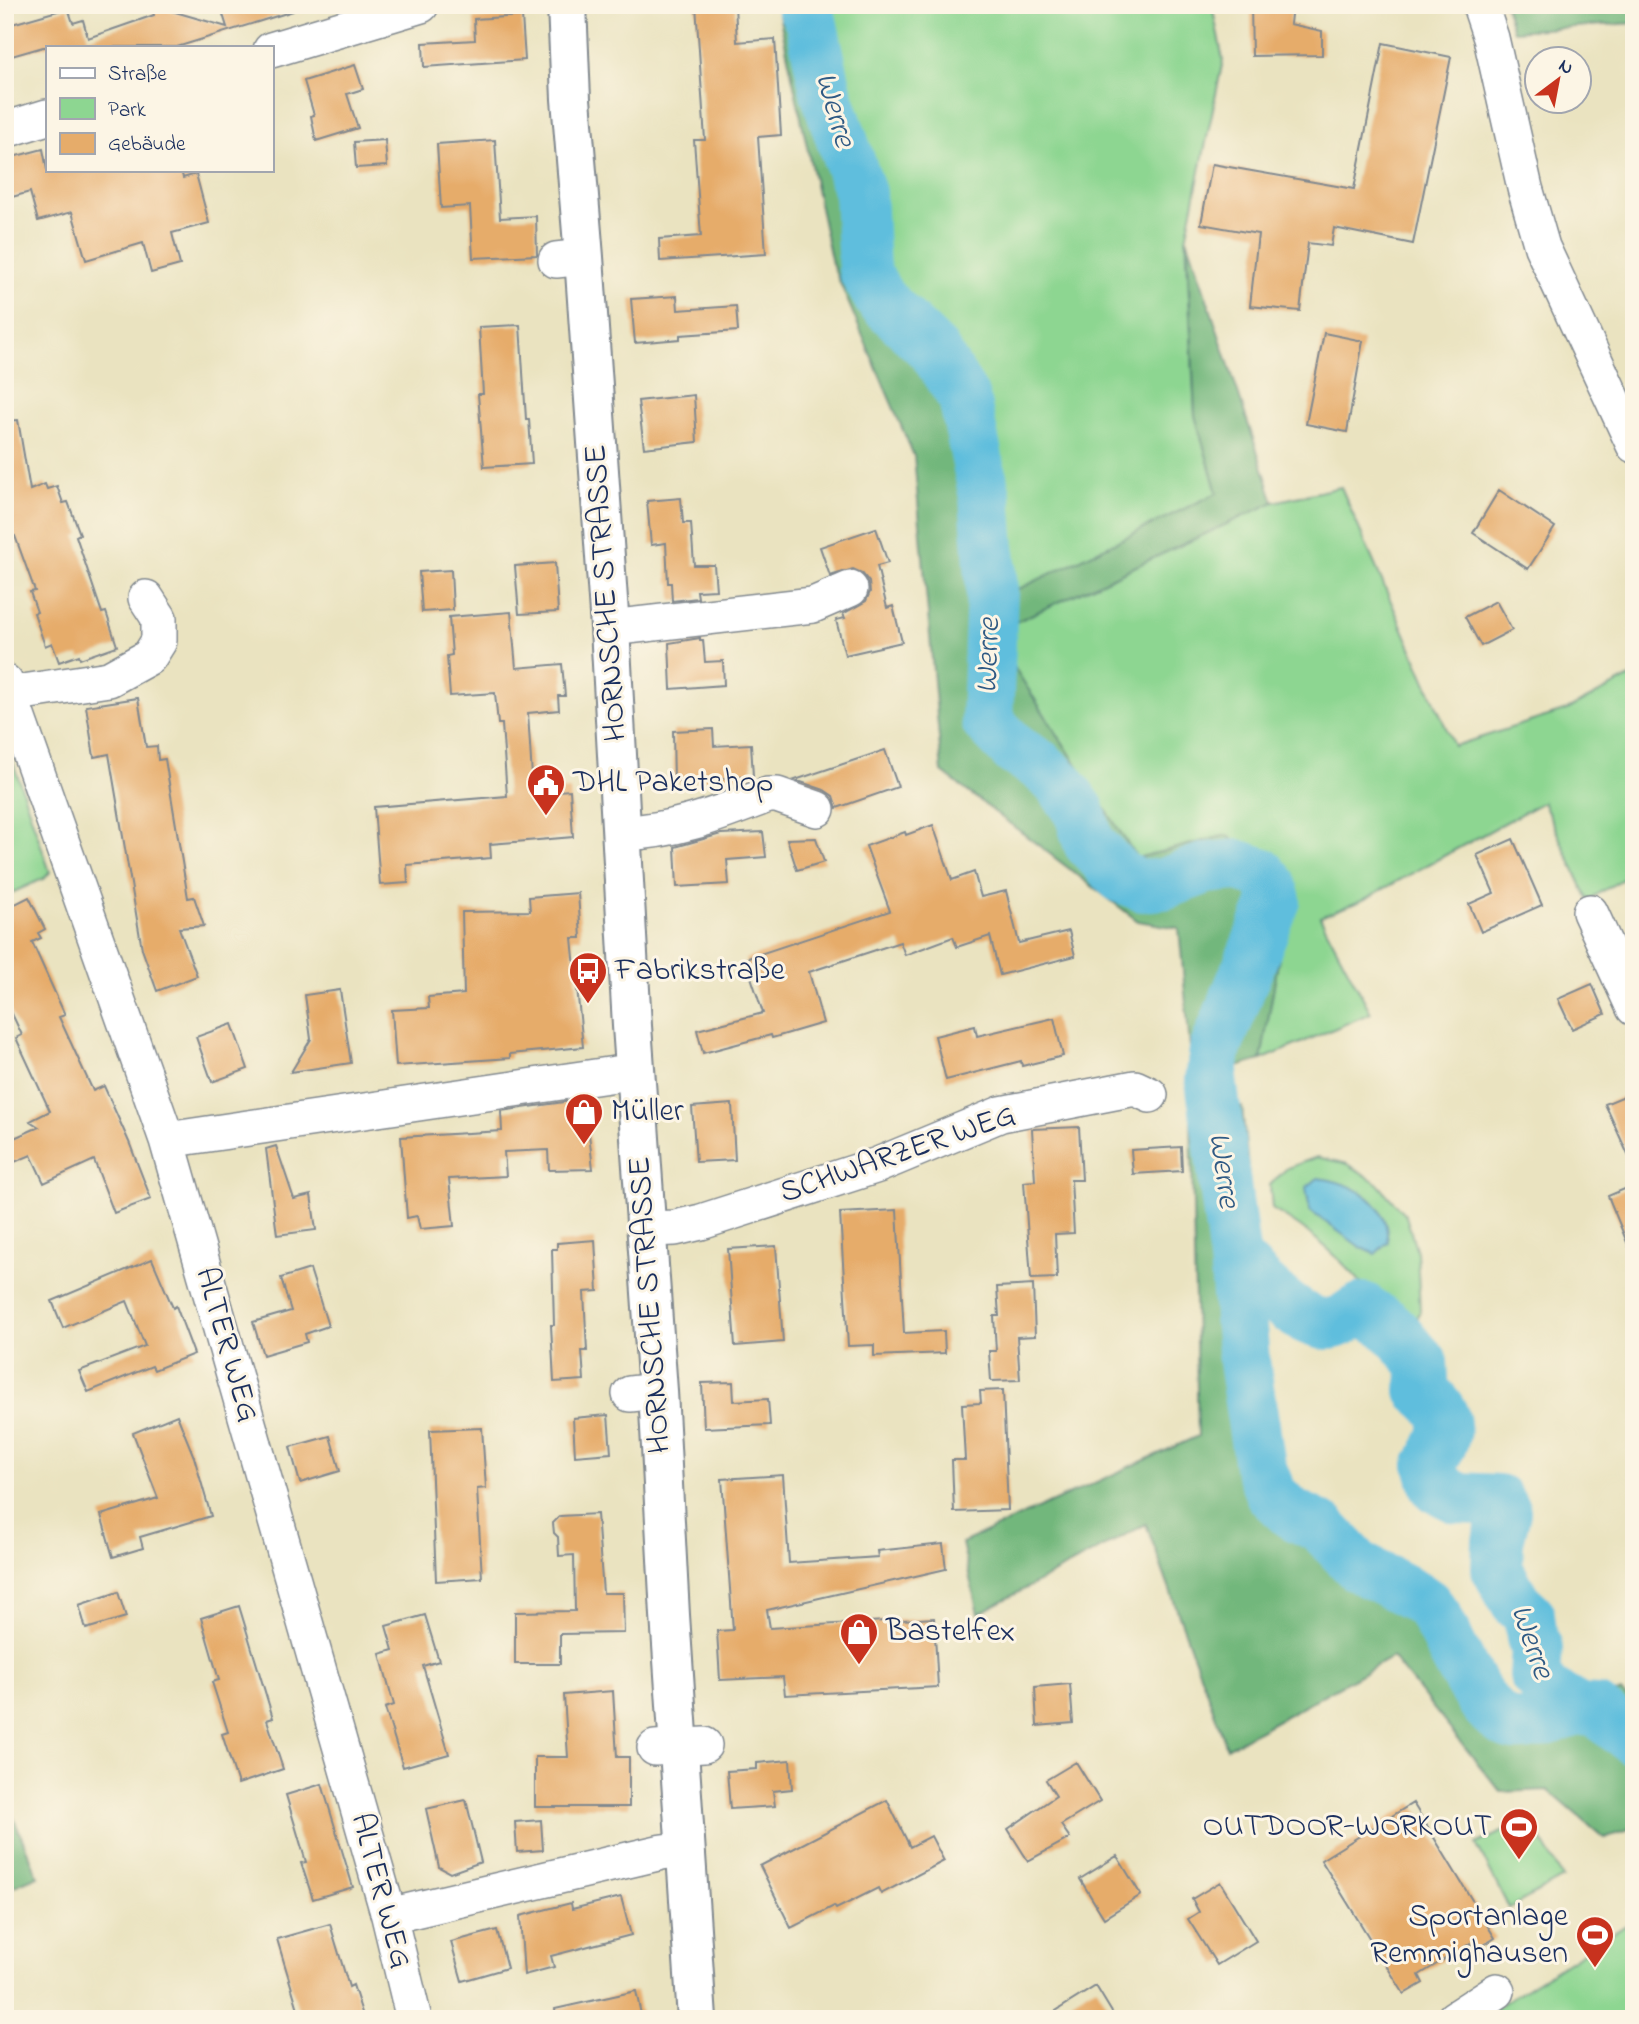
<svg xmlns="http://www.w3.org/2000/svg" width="1639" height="2024" viewBox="0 0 1639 2024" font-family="'Indie Flower',sans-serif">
	<rect width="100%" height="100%" fill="#fcf5e5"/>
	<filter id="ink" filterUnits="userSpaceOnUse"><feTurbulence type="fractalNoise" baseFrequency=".0143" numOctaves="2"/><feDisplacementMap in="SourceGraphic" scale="14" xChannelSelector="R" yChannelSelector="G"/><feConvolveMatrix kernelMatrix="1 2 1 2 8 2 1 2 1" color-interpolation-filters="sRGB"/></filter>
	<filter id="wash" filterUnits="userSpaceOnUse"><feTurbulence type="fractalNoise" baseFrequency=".00686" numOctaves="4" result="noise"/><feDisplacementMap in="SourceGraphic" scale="28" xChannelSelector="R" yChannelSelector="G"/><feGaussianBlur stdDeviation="1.57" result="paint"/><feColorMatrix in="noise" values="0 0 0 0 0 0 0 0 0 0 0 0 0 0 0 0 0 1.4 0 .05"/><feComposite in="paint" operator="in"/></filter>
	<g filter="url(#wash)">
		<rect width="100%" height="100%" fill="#eae3c0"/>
		<!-- green -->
		<path fill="#8dd691" stroke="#548278" stroke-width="2" d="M819 5H1212L1223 60 1186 239 1195 415 1217 493 988 605 948 401 865 264Z
			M1341 487 1454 746 1567 710 1634 675V872L1588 900 1543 802 1363 900 1320 917 1371 1013 1261 1060 1291 888 1227 835 1137 858 992 633 1274 502Z
			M5 739 50 872 45 878 5 896Z
			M1317 1157 1348 1164 1377 1183 1406 1216 1417 1252 1420 1311 1409 1344 1385 1323 1371 1317 1363 1308 1364 1286C1334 1252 1311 1232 1272 1209L1270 1185 1287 1168Z
			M1530 1819 1563 1878 1509 1908 1476 1844Z
			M1634 1920V2019H1478Z"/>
		<!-- forest -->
		<path fill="#72b77b" stroke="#46736c" stroke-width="2" d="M777 5H819L865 264 881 294 948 398 983 499 988 604 1217 493 1195 415 1187 238 1274 502 992 633 1137 858 1227 835 1291 888 1261 1060 1193 1080 1179 928 1138 921 942 772 914 456 832 264Z
			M1505 5H1634V23L1513 31Z
			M1242 1107 1278 1471 1335 1542 1438 1621 1506 1723 1621 1692 1634 1703V1831L1631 1829 1604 1838 1548 1790 1501 1792 1392 1657 1227 1748 1146 1524 978 1614 962 1543 1198 1436 1191 1113Z
			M5 1798 38 1876 5 1890Z"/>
		<!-- water -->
		<path fill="#5fbedd" stroke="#3d769e" stroke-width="2" d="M1318 1178C1343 1181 1375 1193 1384 1220 1387 1226 1387 1235 1388 1242L1375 1254 1360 1247 1310 1211 1306 1188Z"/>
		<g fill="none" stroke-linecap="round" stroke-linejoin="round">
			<!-- river -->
			<path stroke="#5fbedd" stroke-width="52" d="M802 5 811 21 827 96 860 193 864 270 880 299 934 351 964 398 985 496 992 591 987 721 1015 750 1041 766 1061 785 1079 810 1089 843 1121 877 1143 886 1163 884 1206 868 1236 865 1261 873 1271 885 1275 900 1215 1050 1211 1080 1235 1259 1244 1361 1260 1466 1271 1494 1291 1513 1322 1528 1359 1567 1414 1595 1427 1604 1436 1616C1451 1644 1481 1719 1514 1725 1531 1727 1562 1714 1579 1710
				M1235 1259C1257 1279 1302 1331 1334 1323 1344 1321 1353 1312 1363 1308 1371 1316 1378 1318 1387 1324 1401 1335 1409 1350 1422 1362L1423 1378 1421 1390C1453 1415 1450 1432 1430 1465L1436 1487 1458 1498 1498 1500 1505 1512 1498 1541 1497 1569 1516 1603 1529 1615 1532 1638 1537 1648 1535 1675 1548 1692 1579 1710 1597 1711 1634 1740"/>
		</g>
		<g id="blocks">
			<!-- building -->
			<path fill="#e6ac6a" d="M151 5 227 27 220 5H292L293 11 177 47H43L5 58V26L68 8 73 23 83 20 88 38 154 15Z
				M696 5H735L737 42 775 39 781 135 758 137 766 254 660 261 659 239 701 236 694 140H705Z
				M1251 5H1292L1290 24 1322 31V55L1252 56Z
				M522 16 525 60 424 67 423 43 475 40 474 19Z
				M1383 43 1451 57 1413 244 1334 228 1331 246 1308 243 1300 311 1250 306 1258 234 1201 224 1212 164 1354 189Z
				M355 65 363 89 347 94 358 128 316 141 311 116 314 115 304 81Z
				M385 140 387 166 356 168 354 142Z
				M495 140 500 218 536 216 537 255 473 258 470 206 441 208 437 144Z
				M43 149 47 170H181L183 178 196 174 209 223 172 233 180 265 151 273 143 243 86 260 72 212 38 221 30 192 5 199V159Z
				M677 296 678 310 736 306 738 331 680 335V339L635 343 631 299Z
				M520 325 526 419H529L532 464 484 467 478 394H483L479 327Z
				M1324 333 1363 341 1347 432 1306 424Z
				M694 395 697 442 644 448 638 401Z
				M18 420 30 490 45 484 47 489 57 486 63 503 68 502 80 534 76 536 102 613 106 612 117 646 80 659 79 655 59 662 52 643 45 646 34 613 37 612 30 592 35 591 15 536 5 539V421Z
				M1499 490 1555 527 1528 569 1473 533Z
				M681 498 683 523H691L694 565H714L716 590 697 591 698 598 672 601 671 583H668L666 543 651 545 647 501Z
				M876 528 888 563 877 566 887 608 893 606 902 642 845 655 836 620 845 618 843 614 866 601 870 592 869 582 862 573 853 569 830 576 820 547Z
				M555 563 558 612 519 614 515 566Z
				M451 570 453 610 422 612 419 572Z
				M1496 601 1512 630 1481 646 1465 617Z
				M511 612 516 668 562 664 565 696H558L559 710 528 713 533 793 570 790 573 837 490 844 491 858 407 865 408 883 380 885 374 807 507 796 502 724H498L495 693 450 696 447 656 452 655 449 617Z
				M700 638V640H703L705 662 723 661 724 685 671 689 669 643Z
				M138 698 146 747 157 746 158 760 165 759 188 898 194 897 204 926 179 928 197 976 157 991 142 949 109 754 94 757 86 706Z
				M713 729 714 746 751 744 753 776 674 782 673 731Z
				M885 750 898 787 837 808 833 796 824 790 795 780Z
				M933 825 952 880 974 872 981 897 1006 891 1019 943 1069 931 1075 956 1000 975 990 936 957 947 953 937 905 955 900 942 809 972 823 1023 772 1038 771 1035 703 1053 697 1030 763 1013 745 959 890 911 866 846 905 832 906 835Z
				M763 832 766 857 727 860 729 884 677 887 675 847 721 834Z
				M816 838 824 862 797 870 787 839Z
				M1513 839 1542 905 1481 932 1469 904 1494 893 1477 855Z
				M578 893 581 938H572L583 1047 510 1054V1058L396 1066 392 1010 429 1008 428 997 464 994 462 912 530 911 529 897Z
				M29 897 45 929 38 933 41 938 32 942 65 1015 59 1017 93 1091 104 1086 129 1142 151 1199 114 1213 94 1160 44 1183 31 1155 5 1166V1142L39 1127 30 1121 50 1111 16 1038 22 1035 5 999V909Z
				M1592 984 1605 1014 1572 1029 1558 999Z
				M340 990 351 1063 291 1072 311 1039 305 995Z
				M1054 1018 1063 1056 1022 1066 1021 1061 946 1080 935 1036 975 1026 977 1036Z
				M232 1024 248 1069 212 1082 196 1037Z
				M1634 1092V1168L1605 1104Z
				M585 1099 593 1169 549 1170 548 1150 504 1152 506 1176 449 1179 454 1226 420 1229 417 1216 407 1218 401 1137 502 1131 501 1111Z
				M732 1104 735 1160 696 1162 692 1107Z
				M1079 1127 1082 1180H1071L1074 1233 1055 1234 1057 1278 1031 1279 1024 1182 1035 1181 1032 1129Z
				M276 1146 294 1199 311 1195 316 1230 277 1235 266 1149Z
				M1181 1147 1182 1171 1133 1174 1131 1150Z
				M1634 1185V1257H1633L1608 1196Z
				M897 1210 904 1333 944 1331 945 1353 874 1356V1345L848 1346 840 1213Z
				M595 1240 598 1291 584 1292 587 1351H582L584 1380 554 1382 551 1325H554L552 1249H557V1243Z
				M776 1246 783 1342 735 1346 728 1249Z
				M152 1259 173 1308 176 1306 194 1354 154 1370 152 1366 88 1392 79 1371 145 1346 127 1301 63 1328 52 1301Z
				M310 1269 328 1326 305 1334 307 1342 263 1355 253 1322 291 1311 281 1278Z
				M1033 1285 1035 1336 1017 1337 1020 1380 991 1381 989 1351H996L994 1316H999L997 1287Z
				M733 1382 734 1401 768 1399 770 1425 704 1428 702 1383Z
				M1003 1390 1008 1510 954 1512 952 1460H965L962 1404 981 1403 980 1391Z
				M177 1415 194 1457 211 1516 140 1537 143 1548 113 1557 101 1515 158 1498 133 1433Z
				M608 1415 611 1453 575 1456 573 1418Z
				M482 1428 486 1488 477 1489 482 1578 436 1581 430 1430Z
				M330 1436 340 1471 300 1483 290 1447Z
				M783 1475 789 1563 878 1557 877 1551 943 1544 946 1569 767 1610 770 1628 934 1618 938 1687 785 1695 783 1677 720 1680 717 1631 733 1630 722 1479Z
				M597 1514 603 1593H623L624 1633 560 1634V1664H515V1612L575 1611 574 1555 559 1556 558 1537 554 1533 553 1523 560 1516Z
				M118 1592 126 1617 86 1629 79 1605Z
				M239 1606 273 1718 267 1720 283 1769 238 1784 222 1734 228 1732 212 1682 219 1680 201 1618Z
				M425 1615 439 1661 423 1666 449 1754 403 1767 385 1708 394 1705 380 1654 393 1650 386 1626Z
				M1070 1684 1073 1723 1037 1726 1035 1687Z
				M613 1691 617 1757H629V1807H535V1757H568L564 1695Z
				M790 1760 792 1789 773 1791 775 1806 730 1809 727 1771 757 1769V1763Z
				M1076 1762 1100 1801 1061 1825 1070 1838 1028 1861 1008 1829 1056 1796 1046 1780Z
				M322 1784 353 1887 313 1899 301 1863 306 1862 286 1795Z
				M466 1800 481 1862 450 1873 439 1867 426 1809Z
				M887 1800 910 1847 931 1836 944 1861 881 1894 878 1888 836 1909 834 1906 791 1928 760 1866Z
				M1413 1803 1495 1938 1476 1950 1471 1943 1419 1975 1423 1983 1404 1994 1321 1860Z
				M541 1820 543 1850 517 1852 515 1822Z
				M1117 1856 1141 1895 1104 1918 1080 1879Z
				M1220 1882 1256 1941 1217 1965 1188 1919 1199 1912 1192 1899Z
				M621 1897 631 1935 551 1956 554 1967 524 1975 520 1916 571 1903 572 1909Z
				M330 1924 349 1987 353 1985 364 2019H301L277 1939Z
				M497 1930 507 1968 462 1981 451 1942Z
				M1096 1986 1116 2019H1043Z
				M636 1991 642 2019H556L555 2009Z"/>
		</g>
	</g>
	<g filter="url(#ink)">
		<use href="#blocks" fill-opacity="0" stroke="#82898f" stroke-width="2"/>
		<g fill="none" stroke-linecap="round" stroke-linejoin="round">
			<defs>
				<path id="minor" d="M1480 5 1491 38 1525 188 1542 247 1634 445
					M271 50 421 5
					M5 130 47 117
					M556 260 584 257
					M610 628 813 605 850 589
					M5 682 167 1140 389 1916 414 2019
					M10 694 109 679 149 657 159 641V618L146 598
					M623 833C677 831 718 814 768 795H777L817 809
					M1590 912 1634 1008
					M167 1140 636 1071
					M647 1229 675 1228 701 1222 878 1165 1001 1114 1135 1088 1150 1095
					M630 1394 658 1391
					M655 1748 704 1745
					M389 1916 662 1852 686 1849
					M1454 2019 1497 1991"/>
				<path id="major" d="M567 5 571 99 584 257 610 628 632 1026 658 1391 670 1615 697 2019"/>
			</defs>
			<!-- minor casing -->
			<use href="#minor" stroke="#82898f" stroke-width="38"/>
			<!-- major casing -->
			<use href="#major" stroke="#82898f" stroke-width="42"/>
			<!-- minor -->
			<use href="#minor" stroke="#fff" stroke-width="35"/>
			<!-- major -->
			<use href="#major" stroke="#fff" stroke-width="38"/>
		</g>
	</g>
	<!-- icons -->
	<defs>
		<symbol id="civic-pin" viewBox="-11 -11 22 30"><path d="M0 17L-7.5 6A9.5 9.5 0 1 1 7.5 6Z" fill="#c8321e" stroke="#fcf5e5"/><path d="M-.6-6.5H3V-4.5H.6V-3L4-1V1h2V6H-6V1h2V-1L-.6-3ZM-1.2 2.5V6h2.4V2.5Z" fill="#fff"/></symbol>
		<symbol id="bus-pin" viewBox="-11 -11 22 30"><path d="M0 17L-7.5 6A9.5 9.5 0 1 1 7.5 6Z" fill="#c8321e" stroke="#fcf5e5"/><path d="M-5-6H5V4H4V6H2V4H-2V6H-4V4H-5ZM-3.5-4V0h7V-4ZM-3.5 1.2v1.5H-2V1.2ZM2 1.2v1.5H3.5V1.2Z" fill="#fff"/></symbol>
		<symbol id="shop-pin" viewBox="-11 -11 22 30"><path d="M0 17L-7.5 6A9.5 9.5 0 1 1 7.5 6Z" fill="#c8321e" stroke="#fcf5e5"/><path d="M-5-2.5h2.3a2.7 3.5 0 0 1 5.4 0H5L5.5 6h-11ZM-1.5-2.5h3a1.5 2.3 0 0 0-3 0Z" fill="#fff"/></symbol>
		<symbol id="stadium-pin" viewBox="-11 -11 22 30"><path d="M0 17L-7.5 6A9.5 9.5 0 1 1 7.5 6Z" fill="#c8321e" stroke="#fcf5e5"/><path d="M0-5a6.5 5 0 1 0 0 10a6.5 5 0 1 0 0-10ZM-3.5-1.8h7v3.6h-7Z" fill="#fff"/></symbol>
	</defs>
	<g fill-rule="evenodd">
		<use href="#civic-pin" x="524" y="761" width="44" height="60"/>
		<use href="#bus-pin" x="566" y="949" width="44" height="60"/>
		<use href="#shop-pin" x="562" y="1090" width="44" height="60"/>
		<use href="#shop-pin" x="837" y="1610" width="44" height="60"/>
		<use href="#stadium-pin" x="1497" y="1805" width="44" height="60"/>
		<use href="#stadium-pin" x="1573" y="1913" width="44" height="60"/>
	</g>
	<g text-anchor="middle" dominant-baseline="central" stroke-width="6" stroke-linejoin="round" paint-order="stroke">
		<!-- street labels -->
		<g font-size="32" fill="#1b2f5e" stroke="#fcf5e5">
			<text transform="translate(607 593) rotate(-94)">HORNSCHE STRASSE</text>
			<text transform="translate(898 1155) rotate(-19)">SCHWARZER WEG</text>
			<text transform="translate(651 1305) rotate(-94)">HORNSCHE STRASSE</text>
			<text transform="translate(226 1345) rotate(74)">ALTER WEG</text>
			<text transform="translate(380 1891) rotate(75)">ALTER WEG</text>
		</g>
		<!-- poi labels -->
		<g font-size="32" fill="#1b2f5e" stroke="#fcf5e5" text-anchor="start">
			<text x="573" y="783">DHL Paketshop</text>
			<text x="615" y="971">Fabrikstraße</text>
			<text x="611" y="1112">Müller</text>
			<text x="886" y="1632">Bastelfex</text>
			<text x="1492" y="1827" text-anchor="end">OUTDOOR-WORKOUT</text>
			<text x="1568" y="1917" text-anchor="end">Sportanlage<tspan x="1568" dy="37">Remmighausen</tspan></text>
		</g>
		<!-- water labels -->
		<g font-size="33" font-style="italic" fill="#2f5a84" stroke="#fcf5e5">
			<text transform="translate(834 110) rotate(74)">Werre</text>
			<text transform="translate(989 656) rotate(-88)">Werre</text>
			<text transform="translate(1223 1170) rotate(82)">Werre</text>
			<text transform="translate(1531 1642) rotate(71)">Werre</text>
		</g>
	</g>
	<!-- margin -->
	<rect width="1639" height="2024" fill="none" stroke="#fcf5e5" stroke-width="28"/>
	<!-- legend -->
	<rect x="46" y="46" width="228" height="126" fill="#fcf5e5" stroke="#a2a6af" stroke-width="2"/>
	<rect x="60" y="68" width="35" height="10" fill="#ffffff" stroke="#a2a6af" stroke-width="2"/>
	<text x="108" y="80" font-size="21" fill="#1b2f5e">Straße</text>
	<rect x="60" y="98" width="35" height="21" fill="#8dd691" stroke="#a2a6af" stroke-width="2"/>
	<text x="108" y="116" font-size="21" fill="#1b2f5e">Park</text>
	<rect x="60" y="133" width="35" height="21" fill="#e6ac6a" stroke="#a2a6af" stroke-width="2"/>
	<text x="108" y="150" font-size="21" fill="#1b2f5e">Gebäude</text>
	<!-- north arrow -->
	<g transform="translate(1558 80) rotate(32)"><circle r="33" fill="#fcf5e5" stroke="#a2a6af" stroke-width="2"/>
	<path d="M0-5L12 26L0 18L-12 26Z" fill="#c8321e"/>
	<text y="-10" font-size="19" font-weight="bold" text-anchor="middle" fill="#1b2f5e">N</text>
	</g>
</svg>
